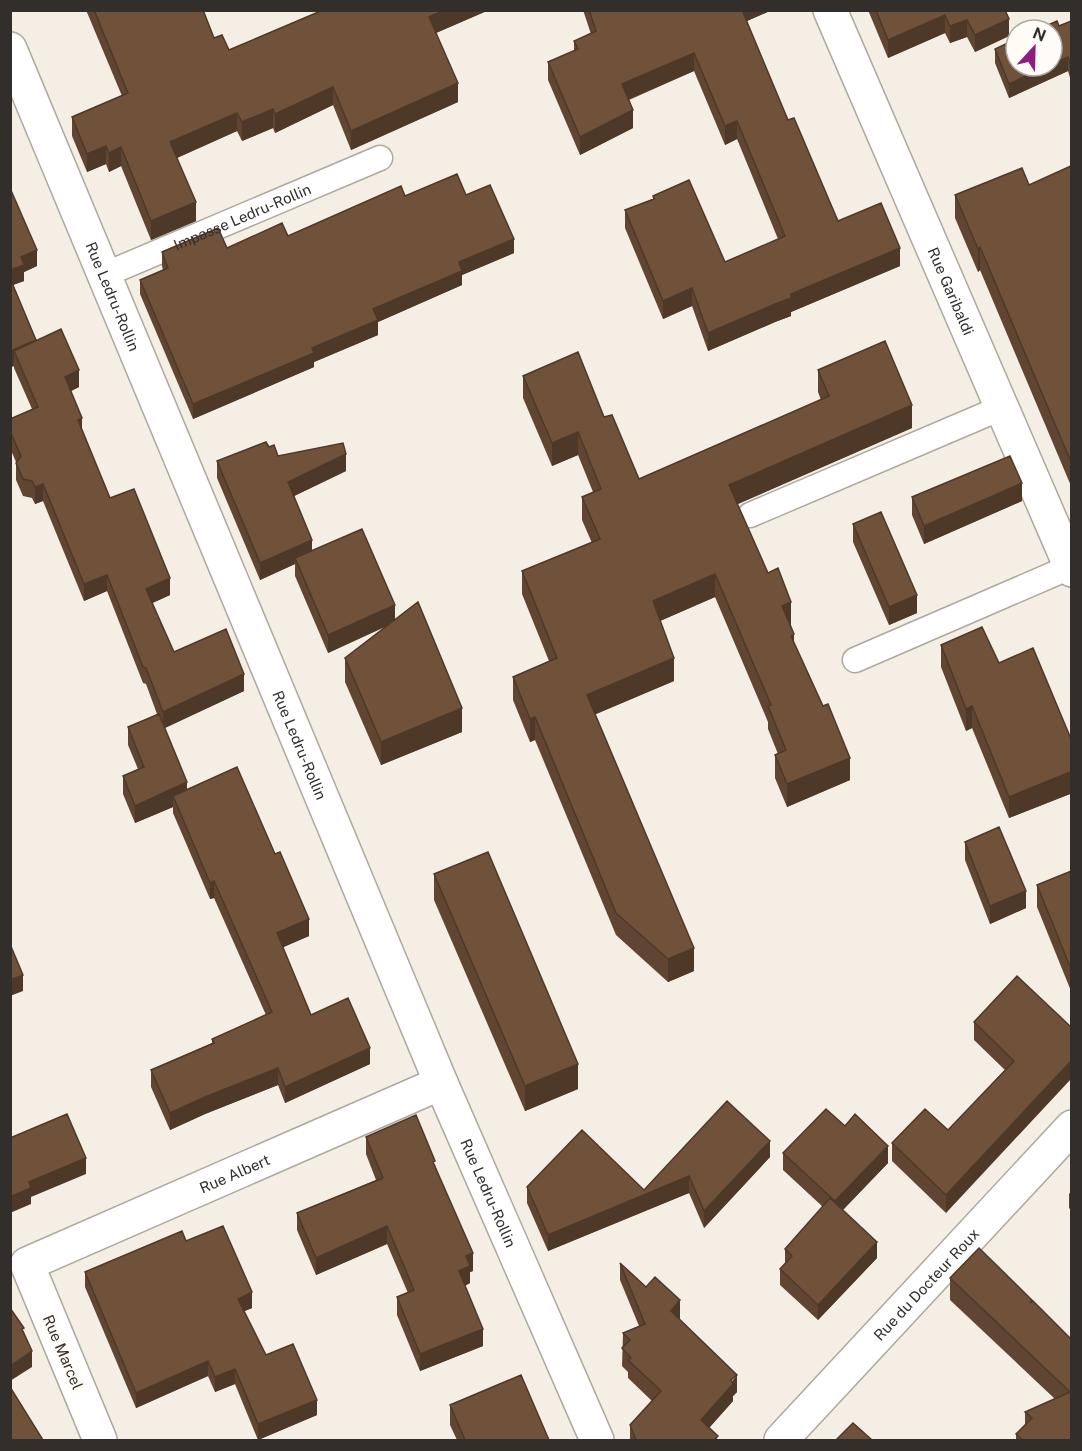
<svg xmlns="http://www.w3.org/2000/svg" width="1082" height="1451" viewBox="0 0 1082 1451" font-family="'Public Sans',sans-serif">
	<rect width="100%" height="100%" fill="#f5eee4"/>
	<g fill="none" stroke-linecap="round" stroke-linejoin="round">
		<defs>
			<g id="service">
				<path id="s1" d="M104 275 380 158"/>
				<path d="M750 515 1001 408"/>
				<path d="M855 660 1070 567"/>
			</g>
			<g id="minor">
				<path id="s2" d="M830 10 1072 570"/>
				<path id="s3" d="M10 49 441 1083 597 1440"/>
				<path id="s4" d="M100 1440 27 1264 441 1083"/>
				<path id="s5" d="M781 1440 1072 1127"/>
			</g>
		</defs>
		<!-- service casing -->
		<use href="#service" stroke="#aea89f" stroke-width="27"/>
		<!-- minor casing -->
		<use href="#minor" stroke="#aea89f" stroke-width="36"/>
		<!-- service -->
		<use href="#service" stroke="#fff" stroke-width="24"/>
		<!-- minor -->
		<use href="#minor" stroke="#fff" stroke-width="33"/>
	</g>
	<!-- wall -->
	<path fill="#604632" d="M86 10H203L214 38 229 50 323 10H489L436 33 458 102 351 150 333 105 275 133 273 128 242 141 237 131 177 158 196 221 151 240 121 166 109 172 106 164 87 172 72 136V117L122 96Z
		M583 10H772L747 21 788 120 838 221 900 266 791 312V316L775 322 708 351 692 306 663 319 625 228V210L653 199V196L725 262 778 239 737 139 725 145 694 71 629 100 633 128 580 155 548 80V62L574 51V41L591 34Z
		M868 10H1005L1009 36 975 52 967 37 950 43 945 33 888 58Z
		M1071 21V81L1068 71 1009 98 995 63V49Z
		M1071 166V486L980 270 978 272 955 218V195L1029 185Z
		M10 188 37 266 24 272V281L13 285 36 340 79 387 71 391 82 430 110 498 170 595 152 603 174 652 244 691 164 728 187 790 309 936 283 947 311 1015 370 1064 285 1103 278 1085 205 1114 170 1130 151 1087V1070L212 1043V1039L266 1015 214 898 210 899 173 813V807L135 823 123 794V776L138 769 128 745V727L157 714 146 684 143 683 107 591 84 601 43 501 35 504 32 498 23 496 16 480V462L10 448V419L32 409 14 368Z
		M466 195 514 253 462 275V285L378 322V335L314 362V367L193 419 140 294V280L163 270 162 266V252L227 248 288 236 405 196Z
		M818 370 912 428 737 504 791 625 794 644 850 780 787 807 775 778V755L778 754 768 729V722L715 597 660 621 674 681 595 714 694 971 668 982 616 935 535 740 530 742 513 700V677L549 661 522 594V571L592 543 582 520V497L593 492 578 455 552 466 523 398V376L604 417 639 479 821 400 818 392Z
		M269 447 278 456 346 471 294 496 312 551 395 620 462 732 381 765 345 682V658L387 626 328 653 295 576V564L260 580 217 478V461Z
		M912 497 1022 501 924 544 912 515Z
		M853 524 917 613 889 625 853 542Z
		M941 645 999 663 1071 739V797L1070 794 1009 818 972 728 966 731 941 667Z
		M965 842 1026 908 990 924 965 860Z
		M1071 871V991L1037 907V885Z
		M434 874 578 1089 525 1111 434 900Z
		M974 1022 1071 1027 946 1213 892 1161V1143L948 1130 1005 1070 974 1040Z
		M727 1101 770 1157 704 1228 689 1193 548 1251 527 1203V1187L644 1190Z
		M845 1126 888 1163 843 1210 877 1258 818 1320 780 1285V1269L785 1264V1249L823 1207 783 1170V1153Z
		M366 1137 435 1165 473 1271 470 1272V1283L465 1286 483 1346 420 1371 397 1315V1297L408 1293 387 1244 316 1275 297 1230V1213L376 1180 366 1154Z
		M1071 1191V1210L1069 1208V1194Z
		M186 1241 252 1308 244 1311 266 1355 317 1415 258 1440 235 1384 215 1392 208 1376 136 1408 85 1287V1272Z
		M620 1263 680 1318 679 1319 737 1392 733 1396V1401L709 1428 718 1440H630V1425L652 1401 628 1378V1372L622 1366 623 1333 639 1326 620 1280Z
		M950 1278 1032 1301 1071 1339V1440H1016V1434L1025 1425V1412L1055 1399 950 1300Z
		M450 1405 549 1440H457L450 1425Z"/>
	<!-- shaded-wall -->
	<path fill="#4e3929" d="M445 10H489L429 36V17Z
		M740 10H772L740 24Z
		M945 15V33L888 58V40Z
		M1009 19V36L975 52V35Z
		M967 20V37L950 43V26Z
		M694 53V71L622 102V84Z
		M1068 57V71L1009 98V84L1047 66H1052V64Z
		M458 83V102L351 150V131Z
		M333 87V105L275 133V114Z
		M273 109V128L242 141V122Z
		M633 110V128L580 155V137Z
		M237 113V131L170 161V142Z
		M737 121V139L725 145V126Z
		M106 146V164L87 172V154Z
		M121 147V166L109 172V153Z
		M196 202V221L151 240V221Z
		M514 239V253L462 275V285L378 322V335L314 362V367L193 419V404L373 309 459 262Z
		M980 247V270L978 272V249Z
		M900 248V266L791 312V316L775 322 708 351V333L791 294Z
		M37 250V266L24 272V281L10 286V270L21 257Z
		M692 288V306L663 319V301Z
		M36 340 14 351V366L10 368V351Z
		M79 370V387L65 394V377Z
		M912 405V428L729 508V485Z
		M82 418V435L78 420Z
		M578 432V455L552 466V443Z
		M346 454V471L288 499V482Z
		M1022 483V501L924 544V526Z
		M43 484V501L35 504V487Z
		M312 540V557L295 558V564L260 580V563Z
		M715 574V597L653 624V601Z
		M107 575V591L84 601V584Z
		M170 578V595L146 606V589Z
		M917 595V613L889 625V607Z
		M791 602V625L782 629V606Z
		M395 605V622L328 653V635Z
		M794 634V657L791 636Z
		M674 658V681L587 718V695Z
		M244 674V691L163 729V712Z
		M972 706V728L966 731V709Z
		M462 708V732L381 765V742Z
		M535 717V740L530 742V719Z
		M850 758V780L787 807V784Z
		M1070 772V794L1009 818V797Z
		M187 782V800L173 796V807L135 823V806Z
		M214 881V898L210 899V883Z
		M1026 891V908L990 924V906Z
		M309 919V936L277 950V933Z
		M694 948V971L668 982V959Z
		M23 975V991L10 996V980Z
		M370 1048V1064L285 1103V1087Z
		M1071 1061V1079L946 1213V1195Z
		M578 1064V1089L525 1111V1086Z
		M278 1068V1085L205 1114 170 1130V1113L205 1097Z
		M770 1141V1157L704 1228V1211Z
		M888 1146V1163L835 1218V1201Z
		M86 1158V1174L31 1197V1204L10 1213V1197L29 1182Z
		M689 1176V1193L548 1251V1235Z
		M387 1226V1244L316 1275V1258Z
		M877 1242V1258L818 1320V1305Z
		M473 1253V1271L470 1272V1283L459 1288V1271L466 1256Z
		M252 1292V1308L238 1314V1299Z
		M680 1300V1318L671 1329V1311Z
		M483 1329V1346L420 1371V1354Z
		M32 1351V1367L10 1381V1366Z
		M208 1361V1376L136 1408V1393Z
		M235 1369V1384L215 1392V1377Z
		M737 1375V1392L733 1396V1401L701 1437V1420Z
		M317 1400V1415L258 1440V1424Z"/>
	<!-- building -->
	<path fill="#70513a" stroke="#4e3929" stroke-width="1.5" d="M94 10H203L214 38 222 35 229 50 323 10H445L429 17 458 83 351 131 333 87 275 114 273 109 242 122 237 113 170 142 196 202 151 221 121 147 109 153 106 146 87 154 72 117 128 93Z
		M589 10H742L788 120 794 118 838 221 881 203 900 248 791 294V298L775 304 708 333 692 288 663 301 625 210 654 199 653 196 689 180 725 262 785 236 737 121 725 126 694 53 622 84 633 110 580 137 548 62 578 49 574 41 596 31Z
		M876 10H1005L1009 19 975 35 967 20 950 26 945 15 888 40Z
		M1057 21 1059 26 1071 21V66L1068 57 1052 64V30H1037Z
		M1016 39V66H1047L1009 84 995 49Z
		M1071 166V462L980 247 978 249 955 195 1022 168 1029 185Z
		M457 174 466 195 490 185 514 239 459 262 462 271 373 309 378 320 312 348 314 353 193 404 140 280 168 268 162 252 218 228 227 248 282 223 288 236 401 186 405 196Z
		M10 188 37 250 21 257 24 265 10 270Z
		M10 278 36 340 10 351Z
		M61 329 79 370 65 377 82 418 78 420 110 498 134 489 170 578 146 589 174 652 226 629 244 674 163 712 146 668 143 667 107 575 84 584 43 484 35 487 32 481 23 479 16 463 21 456 10 431V419L38 407 14 351Z
		M885 341 912 405 729 485 768 573 778 568 791 602 782 606 794 634 791 636 823 706 828 704 850 758 787 784 775 755 786 750 768 706 771 705 715 574 653 601 674 658 587 695 694 948 668 959 616 913 535 717 530 719 513 677 557 658 522 571 600 539 582 497 601 489 578 432 552 443 523 376 578 352 604 417 612 415 639 479 829 396 818 370Z
		M266 442 269 447 274 445 278 456 343 443 346 454 288 482 312 540 260 563 217 461Z
		M1010 456 1022 483 924 526 912 497Z
		M881 512 917 595 889 607 853 524Z
		M362 529 395 605 328 635 295 558Z
		M418 602 462 708 381 742 345 658Z
		M982 627 999 663 1033 648 1071 739V775L1070 772 1009 797 972 706 966 709 941 645Z
		M159 714 187 782 135 806 123 776 144 767 128 727Z
		M237 767 275 854 280 852 309 919 277 933 311 1015 348 998 370 1048 285 1087 278 1068 205 1097 170 1113 151 1070 214 1043 212 1039 272 1012 214 881 210 883 173 796Z
		M999 827 1026 891 990 906 965 842Z
		M488 852 578 1064 525 1086 434 874Z
		M1071 871V969L1037 885Z
		M10 944 23 975 10 980Z
		M1017 976 1071 1027V1061L946 1195 892 1143 925 1109 948 1130 1014 1061 974 1022Z
		M727 1101 770 1141 704 1211 689 1176 548 1235 527 1187 582 1130 644 1190Z
		M826 1109 845 1126 855 1114 888 1146 835 1201 783 1153Z
		M67 1114 86 1158 29 1182 31 1188 10 1197V1138Z
		M416 1115 435 1161 433 1162 473 1253 466 1256 470 1266 459 1271 483 1329 420 1354 397 1297 414 1290 387 1226 316 1258 297 1213 383 1178 366 1137Z
		M830 1198 877 1242 818 1305 780 1269 792 1256 785 1249Z
		M223 1226 252 1292 238 1299 266 1355 293 1344 317 1400 258 1424 235 1369 215 1377 208 1361 136 1393 85 1272 182 1231 186 1241Z
		M979 1248 1032 1300 1030 1303 1033 1301 1071 1339V1440H1023L1016 1434 1032 1418 1025 1412 1070 1392 950 1278Z
		M620 1263 646 1287 655 1277 680 1300 671 1311 737 1375 731 1380 733 1384 701 1420 718 1436 714 1440H636L630 1425 661 1391 628 1360 631 1358 622 1348 630 1340 623 1333 645 1324Z
		M10 1308 24 1328 22 1329 32 1351 10 1366Z
		M521 1375 549 1440H465L450 1405Z
		M10 1387 43 1440H10Z
		M853 1423 872 1440H836Z"/>
	<g text-anchor="middle" dominant-baseline="central" stroke-width="6" stroke-linejoin="round" paint-order="stroke">
		<!-- street labels -->
		<g font-size="15" fill="#312e2b" stroke="#fffcf8">
			<text stroke="none"><textPath href="#s1" startOffset="150">Impasse Ledru-Rollin</textPath></text>
			<text stroke="none"><textPath href="#s2" startOffset="306">Rue Garibaldi</textPath></text>
			<text stroke="none"><textPath href="#s3" startOffset="268">Rue Ledru-Rollin</textPath></text>
			<text stroke="none"><textPath href="#s3" startOffset="754">Rue Ledru-Rollin</textPath></text>
			<text stroke="none"><textPath href="#s4" startOffset="417">Rue Albert</textPath></text>
			<text stroke="none"><textPath href="#s3" startOffset="1240">Rue Ledru-Rollin</textPath></text>
			<text stroke="none"><textPath href="#s5" startOffset="213">Rue du Docteur Roux</textPath></text>
			<text transform="translate(63 1352) rotate(67)">Rue Marcel</text>
		</g>
	</g>
	<!-- border -->
	<rect width="1082" height="1451" fill="none" stroke="#312e2b" stroke-width="24"/>
	<!-- north arrow -->
	<g transform="translate(1034 48) rotate(22)"><circle r="28" fill="#fffcf8" stroke="#adaaa6" stroke-width="1.5"/>
	<path d="M0-4.5L10 22L0 15L-10 22Z" fill="#8e1d7e"/>
	<text y="-9" font-size="16" font-weight="bold" text-anchor="middle" fill="#312e2b">N</text>
	</g>
</svg>
